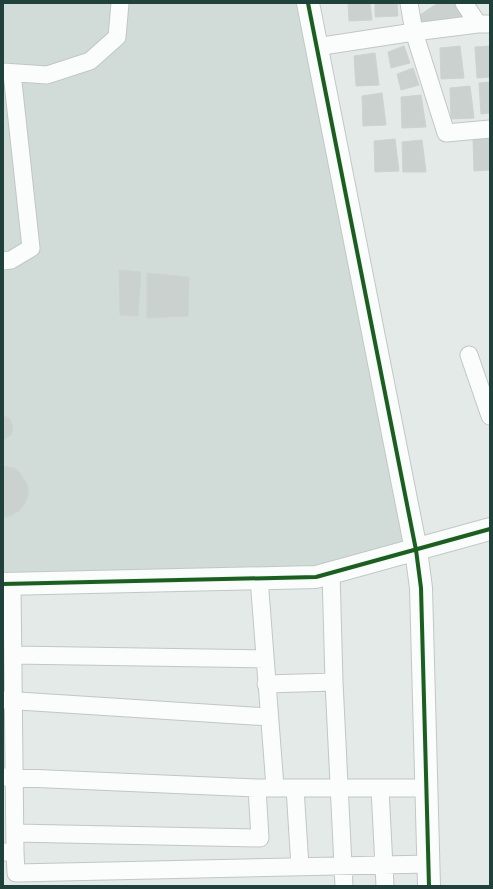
<svg xmlns="http://www.w3.org/2000/svg" width="493" height="889" viewBox="0 0 493 889" font-family="Helvetica,sans-serif">
	<rect width="100%" height="100%" fill="#e4eae8"/>
	<!-- built -->
	<path fill="#d1dcd9" d="M3 3H308L416 550 307 574 3 582Z"/>
	<!-- building -->
	<path fill="#cbd1cf" stroke="#cdd3d1" d="M348 3H370L372 20 349 21Z
		M375 3H397L398 16 375 17Z
		M438 3H464L478 24 414 32 412 20Z
		M404 46 410 63 391 68 388 52Z
		M460 46 464 78 441 79 440 48Z
		M490 46V77L477 78 475 47Z
		M375 53 379 85 356 86 354 56Z
		M413 68 419 85 401 90 397 74Z
		M490 82V113L481 114 479 83Z
		M470 86 474 118 451 119 450 88Z
		M382 93 386 125 363 126 362 96Z
		M421 95 426 127 402 128 401 97Z
		M490 138V170L474 171 473 140Z
		M395 139 399 171 375 172 374 141Z
		M422 140 426 172H403L402 142Z
		M119 270 141 272 138 316 120 315Z
		M147 273 189 277 188 316 147 318Z
		M3 415 10 419 13 427 11 435 3 440Z
		M3 466 14 468 20 473 28 486V495L25 503 20 510 12 515 4 517Z"/>
	<g fill="none" stroke-linecap="round" stroke-linejoin="round">
		<defs>
			<path id="street" d="M409 3 414 32 446 133 490 129
				M464 3 478 24
				M316 47 414 32 478 24H490
				M3 72 47 75 90 61 117 37 120 3
				M3 261 11 260 31 248 12 73
				M469 355 490 416
				M331 572 334 682 344 886
				M259 578 275 787
				M13 655 265 659
				M266 684 334 682
				M3 700 269 717
				M3 777 257 788H428
				M295 788 300 867
				M380 789 385 886
				M15 833 260 838 257 788
				M3 852H15L12 584
				M15 852 16 873 429 864"/>
			<path id="secondary" d="M308 3 416 550 421 588 429 886
				M3 584 316 577 490 529"/>
		</defs>
		<!-- street casing -->
		<use href="#street" stroke="#c1c7c5" stroke-width="19"/>
		<!-- secondary casing -->
		<use href="#secondary" stroke="#c0c8c6" stroke-width="24"/>
		<!-- street -->
		<use href="#street" stroke="#fbfcfc" stroke-width="17"/>
		<!-- secondary -->
		<use href="#secondary" stroke="#fbfcfc" stroke-width="22"/>
		<defs>
			<path id="cycleway" d="M308 3 416 550 421 588 429 886
				M3 584 316 577 490 529"/>
		</defs>
		<!-- cycleway casing -->
		<use href="#cycleway" stroke="#f2f9f7" stroke-width="6"/>
		<!-- cycleway -->
		<use href="#cycleway" stroke="#1b5e20" stroke-width="4"/>
	</g>
	<!-- border -->
	<rect width="493" height="889" fill="none" stroke="#20403b" stroke-width="8"/>
</svg>
